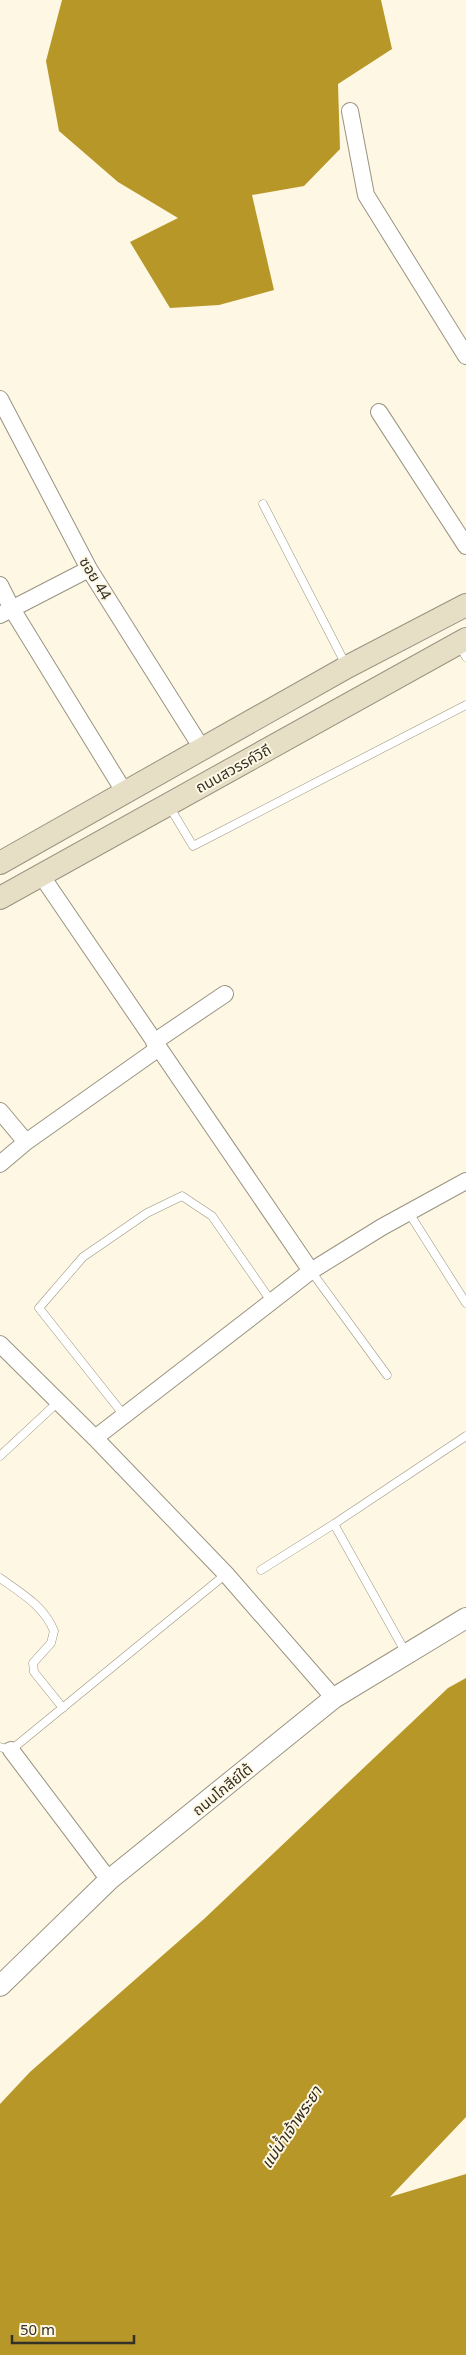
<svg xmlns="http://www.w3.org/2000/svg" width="466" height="2355" viewBox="0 0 466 2355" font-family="'Noto Sans','Noto Sans Thai',sans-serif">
	<rect width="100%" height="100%" fill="#fef7e3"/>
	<!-- water -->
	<path fill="#b69728" d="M62 0H381L392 49 338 84 340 149 304 186 252 195 274 290 219 305 170 308 130 242 178 218 118 182 59 131 46 61Z
		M466 1678V2117L390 2197 466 2174V2355H0V2104L30 2072 204 1919 448 1688Z"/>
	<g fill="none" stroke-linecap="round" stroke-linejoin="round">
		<defs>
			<path id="service" d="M263 504 346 665
				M459 644 466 657
				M169 806 193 846 466 705
				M409 1213 466 1303
				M311 1271 387 1375
				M123 1414 39 1308 83 1257 147 1213 182 1196 212 1216 271 1301
				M0 1456 58 1402
				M261 1570 334 1524
				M0 1578C21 1593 44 1606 54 1631L51 1643 33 1663 34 1672 63 1708
				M406 1653 334 1524 466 1436
				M0 1747 11 1750 226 1574"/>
			<path id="minor" d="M350 111 366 195 466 356
				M0 399 89 569 203 750
				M379 412 466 546
				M0 585 12 609 125 793
				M0 615 89 569
				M41 875 311 1271
				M154 1042 225 994
				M0 1111 26 1142
				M0 1164 26 1142 159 1048
				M0 1344 95 1438 226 1574 334 1698
				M95 1438 311 1271 382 1227 466 1181
				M11 1750 109 1880"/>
			<path id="tertiary" d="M0 1986 109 1880 334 1698 466 1618"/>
			<path id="secondary" d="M0 863 347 667 466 605
				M0 898 466 639"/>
		</defs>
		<!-- service casing -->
		<use href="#service" stroke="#999381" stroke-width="9"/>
		<!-- minor casing -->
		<use href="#minor" stroke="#999381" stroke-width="18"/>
		<!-- tertiary casing -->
		<use href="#tertiary" stroke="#999381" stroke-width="22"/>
		<!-- secondary casing -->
		<use href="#secondary" stroke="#999381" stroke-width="24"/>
		<!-- service -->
		<use href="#service" stroke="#fff" stroke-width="8"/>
		<!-- minor -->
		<use href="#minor" stroke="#fff" stroke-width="16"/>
		<!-- tertiary -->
		<use href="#tertiary" stroke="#fff" stroke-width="20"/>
		<!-- secondary -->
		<use href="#secondary" stroke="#e6dec5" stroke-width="22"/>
	</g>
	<g text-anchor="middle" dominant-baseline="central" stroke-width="4" stroke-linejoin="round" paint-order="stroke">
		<!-- street labels -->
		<g font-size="15" fill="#333028" stroke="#fef7e3">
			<text transform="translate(96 578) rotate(59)">ซอย 44</text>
			<text transform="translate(233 768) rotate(-29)">ถนนสวรรค์วิถี</text>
			<text transform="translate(222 1789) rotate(-39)">ถนนโกสีย์ใต้</text>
		</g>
		<!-- water labels -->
		<g font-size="16" font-style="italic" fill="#312b19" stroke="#fef7e3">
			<text transform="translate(291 2127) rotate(-56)">แม่น้ำเจ้าพระยา</text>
		</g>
	</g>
	<!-- scale -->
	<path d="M12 2335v8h122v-8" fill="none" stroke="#333028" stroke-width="2.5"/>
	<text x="20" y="2335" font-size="15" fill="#333028" stroke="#fef7e3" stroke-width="4" paint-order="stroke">50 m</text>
</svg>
